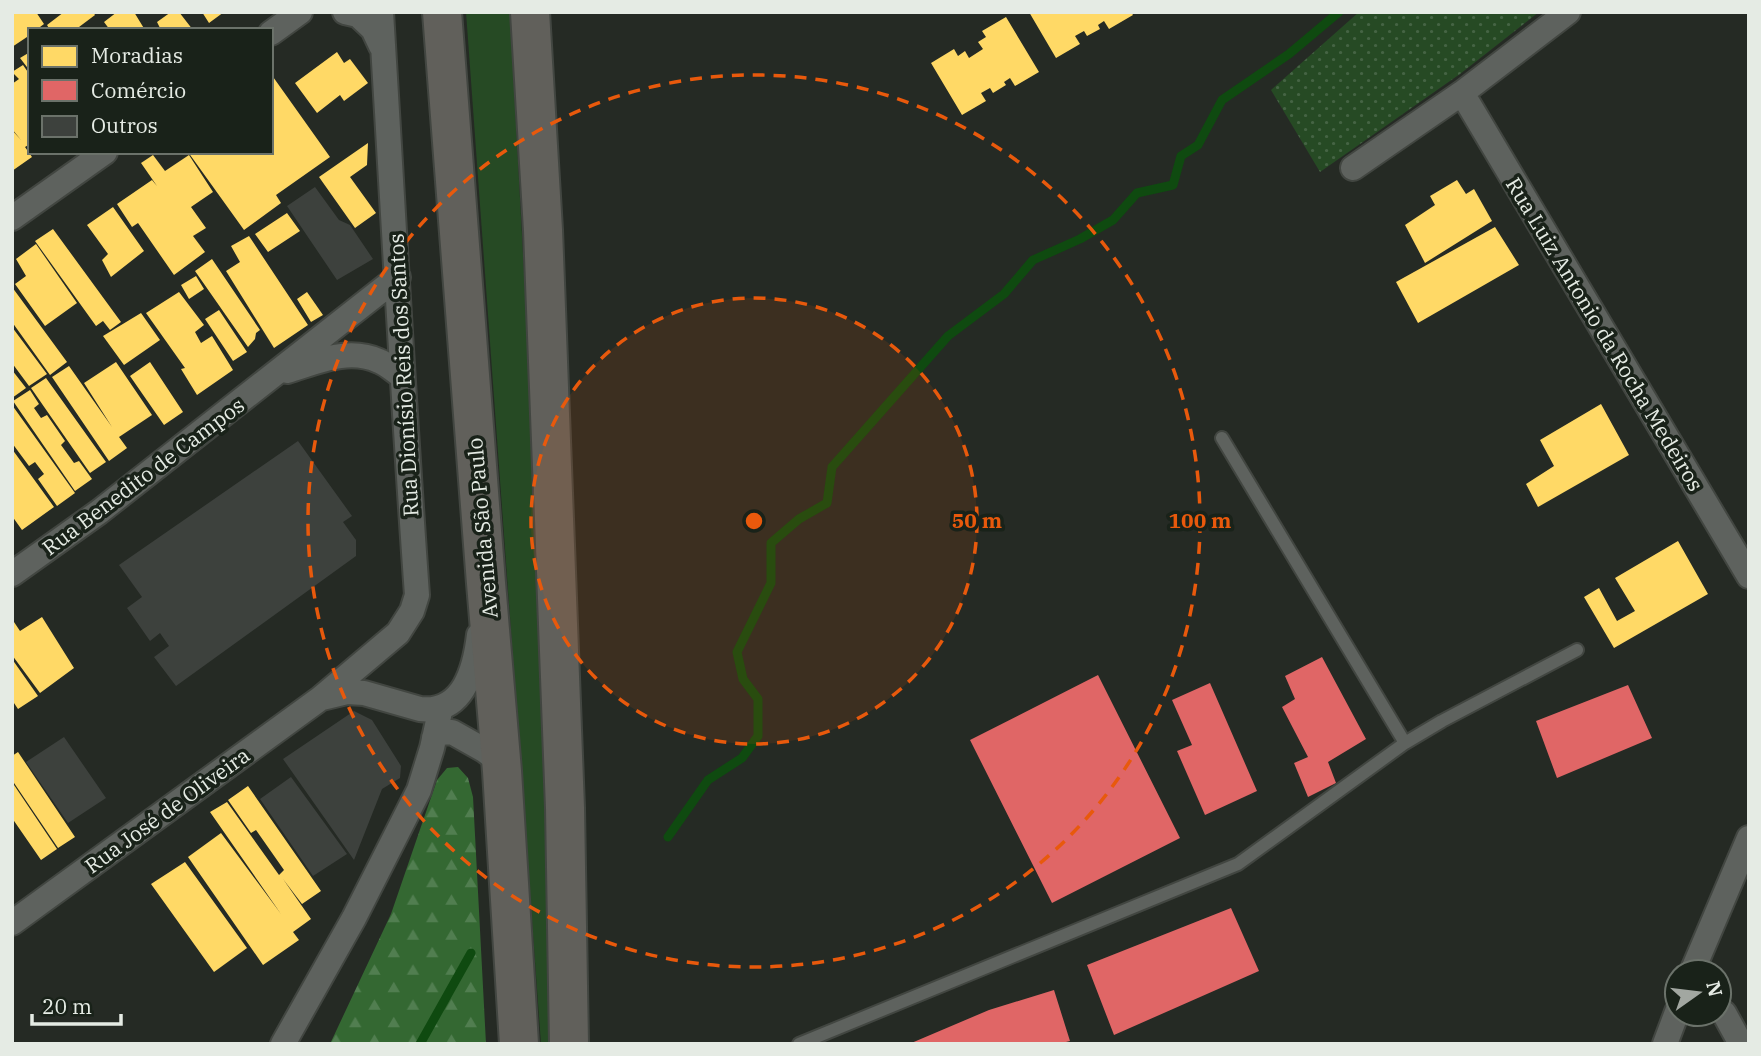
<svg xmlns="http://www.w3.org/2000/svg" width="1761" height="1056" viewBox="0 0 1761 1056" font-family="'IBM Plex Serif',serif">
	<defs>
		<pattern id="forest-firs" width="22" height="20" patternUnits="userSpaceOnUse" patternTransform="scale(1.75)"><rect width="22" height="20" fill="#346832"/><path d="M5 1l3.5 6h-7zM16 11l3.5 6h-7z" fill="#517e50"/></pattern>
		<pattern id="park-dots" width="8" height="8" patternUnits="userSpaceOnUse" patternTransform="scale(1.75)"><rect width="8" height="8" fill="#264a24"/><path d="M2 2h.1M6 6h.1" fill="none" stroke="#456444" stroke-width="1.8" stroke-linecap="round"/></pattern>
	</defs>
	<rect width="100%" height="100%" fill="#252a24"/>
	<!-- green -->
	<path fill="#264a24" d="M466 12H510L536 496 554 1044H541Z"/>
	<!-- forest -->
	<path fill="url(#forest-firs)" d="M458 767 468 778 473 797 486 1044H330L391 914 437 780 447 768Z"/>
	<!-- park -->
	<path fill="url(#park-dots)" d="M1359 12H1539L1460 74 1320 172 1271 90Z"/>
	<!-- homes -->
	<path fill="#ffd966" d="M12 12H36L44 24 36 30H30V35L12 47Z
		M64 12H93L95 15 75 30H50L47 25Z
		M117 12H134L145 30H110L104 22Z
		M171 12H179L193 30H161L157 22Z
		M202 12H224L209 23Z
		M1029 12H1131L1133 15 1109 29 1104 21 1098 25 1100 29 1087 36 1084 31 1075 36 1080 44 1056 58Z
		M1006 17 1039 72 1015 86 1010 78 1004 82 1006 85 993 93 990 88 981 93 986 101 962 115 931 63 954 49 958 56 965 51 969 58 983 49 978 42 986 37 982 31Z
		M30 52V71L20 58Z
		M337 52 344 63 350 59 368 83 344 101 340 95 317 113 295 83Z
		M23 65 30 75V144L25 147 32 157 12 171V130L21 140 12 129V106H14L12 103V84L19 79 12 72Z
		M271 74 330 157 276 195 281 203 244 230 188 152H271Z
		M368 143 367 165 350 177 376 213 355 228 319 177Z
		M153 155 165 171 189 155 213 192 191 207 206 228 193 236 205 252 174 275 138 223 132 227 117 204 152 180 157 186 141 163Z
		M1457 180 1466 194 1474 189 1492 221 1425 263 1405 225 1435 205 1430 196Z
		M113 207 144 251 111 277 102 260 108 254 87 225Z
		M287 213 300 231 268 252 255 234Z
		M1495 227 1519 265 1418 323 1396 282Z
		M53 229 121 322 110 330 103 321 96 326 35 241Z
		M249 236 308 325 274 348 226 271 240 262 231 246Z
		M36 244 77 303 45 326 15 284 26 276 16 259Z
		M212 259 260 330 256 333 255 339 248 347 195 271Z
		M196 276 204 289 189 299 181 285Z
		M12 287 67 362 50 375 12 322Z
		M179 292 204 325 195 332 201 343 212 336 233 370 197 395 181 369 185 368 146 313Z
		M307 292 323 315 311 322 297 299Z
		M219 310 247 352 233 361 205 319Z
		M141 313 160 340 124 365 103 336Z
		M12 327 47 374 29 386 12 363Z
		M116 362 152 415 119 437 127 448 109 461 52 377 69 366 112 427 84 383Z
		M150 362 183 412 164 425 130 376Z
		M12 370 26 388 12 398Z
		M46 378 106 462 90 473 31 388Z
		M30 390 39 404 34 408 41 418 47 415 65 441 61 445 74 463 79 461 92 479 75 491 13 401Z
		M1601 404 1629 455 1538 507 1526 484 1554 466 1540 440Z
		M12 405 75 493 57 506 38 479 44 474 35 462 29 466 12 443Z
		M12 449 54 507 22 530 12 516Z
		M1678 541 1708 594 1614 648 1584 597 1599 588 1617 621 1635 611 1615 578Z
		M42 617 74 668 40 693 12 655V619L20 631Z
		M12 659 38 696 18 709 12 700Z
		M18 752 75 837 58 848 12 780V756Z
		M12 782 57 849 41 860 12 818Z
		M248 786 321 891 302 904 283 879 311 919 293 932 299 940 263 965 188 857 221 833 281 914 210 812 227 802 279 875 284 870 256 830 251 833 228 800Z
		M185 862 247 948 214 972 151 884Z"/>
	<!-- shops -->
	<path fill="#e06666" d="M1322 657 1366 739 1328 762 1336 783 1308 797 1294 763 1308 757 1282 707 1295 699 1285 676Z
		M1098 675 1180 838 1052 903 970 740Z
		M1210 683 1257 791 1205 815 1177 751 1192 745 1172 700Z
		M1628 685 1652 738 1557 778 1536 721Z
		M1231 908 1259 971 1114 1035 1087 965Z
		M1054 990 1070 1041 1058 1044H909L989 1010Z"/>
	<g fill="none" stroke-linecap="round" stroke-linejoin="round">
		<!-- stream -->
		<path stroke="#0f4a10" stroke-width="9" d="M668 837 708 780 742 758 758 736V699L743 679 737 652 771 583V543L799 519 827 503 832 467 948 336 1004 294 1033 260 1080 239 1113 220 1137 193 1173 185 1181 156 1198 145 1222 100 1289 54 1339 12
			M420 1044 471 953"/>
	</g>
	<!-- building -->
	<path fill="#3d413d" d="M315 187 339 220 350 225 373 259 337 280 287 206Z
		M298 441 352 516 343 522 356 540V556L176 686 154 657 169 646 160 633 150 641 127 608 142 597 119 565Z
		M354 711 372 720 401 766 400 778 382 789 354 860 283 759Z
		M64 737 106 798 68 823 26 762Z
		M291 777 347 854 313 876 260 799Z"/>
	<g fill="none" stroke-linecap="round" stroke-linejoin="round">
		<defs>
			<path id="lane" d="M1222 438 1405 743
				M799 1044 1238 864 1405 743 1442 721 1577 650"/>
			<path id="street" d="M345 12 358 15 373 29 381 46
				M271 33 300 12
				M1462 93 1749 576
				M1353 168 1462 93 1568 12
				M12 218 105 152
				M287 371C317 362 348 347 379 361 387 364 394 371 402 376
				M12 574 99 512 398 277
				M322 698 347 692 364 693 420 709C464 714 475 668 479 635
				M434 738 440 733 452 732 484 750 492 756 502 771
				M12 923 321 698 398 633 412 611 417 595C403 401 393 207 381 12
				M1692 972 1749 838
				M1719 1010 1724 1013 1741 1044
				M283 1044 354 918 419 790 432 748 441 707
				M1665 1044 1677 1012"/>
			<path id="primary" d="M442 12 486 583 502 771 519 1044
				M530 12 543 230 565 808 569 1044"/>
		</defs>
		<!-- lane casing -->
		<use href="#lane" stroke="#424641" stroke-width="16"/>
		<!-- street casing -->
		<use href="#street" stroke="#424641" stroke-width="28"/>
		<!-- primary casing -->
		<use href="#primary" stroke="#424641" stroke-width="42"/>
		<!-- lane -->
		<use href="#lane" stroke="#5e625e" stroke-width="12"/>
		<!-- street -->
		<use href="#street" stroke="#5e625e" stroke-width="24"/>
		<!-- primary -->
		<use href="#primary" stroke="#61605b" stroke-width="38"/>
	</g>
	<!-- distance rings -->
	<circle cx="754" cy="521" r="223" fill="#e8590c" fill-opacity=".12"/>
	<g fill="none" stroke="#e8590c" stroke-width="3.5" stroke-dasharray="12 9">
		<circle cx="754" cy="521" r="223"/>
		<circle cx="754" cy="521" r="446"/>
	</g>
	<g text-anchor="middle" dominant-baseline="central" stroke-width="7" stroke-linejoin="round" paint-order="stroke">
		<!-- street labels -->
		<g font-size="21" fill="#e5ebe4" stroke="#192219">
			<text transform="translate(1605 334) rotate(59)">Rua Luiz Antonio da Rocha Medeiros</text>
			<text transform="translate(403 375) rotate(-93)">Rua Dionísio Reis dos Santos</text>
			<text transform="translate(143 476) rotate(-37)">Rua Benedito de Campos</text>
			<text transform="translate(482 528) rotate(-95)">Avenida São Paulo</text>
			<text transform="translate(167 810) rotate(-36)">Rua José de Oliveira</text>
		</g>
	</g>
	<circle cx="754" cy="521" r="10" fill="#e8590c" stroke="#192219" stroke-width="3.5"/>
	<g font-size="21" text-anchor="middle" font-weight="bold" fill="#e8590c" stroke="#192219" stroke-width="7" stroke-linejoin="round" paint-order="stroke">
		<text x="977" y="528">50 m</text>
		<text x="1200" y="528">100 m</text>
	</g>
	<!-- border -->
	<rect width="1761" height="1056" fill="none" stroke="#e5ebe4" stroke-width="28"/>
	<!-- legend -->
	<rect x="28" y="28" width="245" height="126" fill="#192219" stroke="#6b726a" stroke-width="2"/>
	<rect x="42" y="46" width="35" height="21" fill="#ffd966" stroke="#6b726a" stroke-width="2"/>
	<text x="91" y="63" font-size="21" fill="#e5ebe4">Moradias</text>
	<rect x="42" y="80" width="35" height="21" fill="#e06666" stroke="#6b726a" stroke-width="2"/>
	<text x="91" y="98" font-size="21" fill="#e5ebe4">Comércio</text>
	<rect x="42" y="116" width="35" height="21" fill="#3d413d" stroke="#6b726a" stroke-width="2"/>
	<text x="91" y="133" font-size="21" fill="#e5ebe4">Outros</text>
	<!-- north arrow -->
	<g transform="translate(1698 993) rotate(76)"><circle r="33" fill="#192219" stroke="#6b726a" stroke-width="2"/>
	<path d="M0-5L12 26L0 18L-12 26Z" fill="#a2a7a1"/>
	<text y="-10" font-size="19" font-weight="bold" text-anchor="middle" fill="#e5ebe4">N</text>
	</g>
	<!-- scale -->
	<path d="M32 1014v10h89v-10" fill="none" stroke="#e5ebe4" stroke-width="3.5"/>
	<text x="42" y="1014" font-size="21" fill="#e5ebe4" stroke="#192219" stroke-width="5" paint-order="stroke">20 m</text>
</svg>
